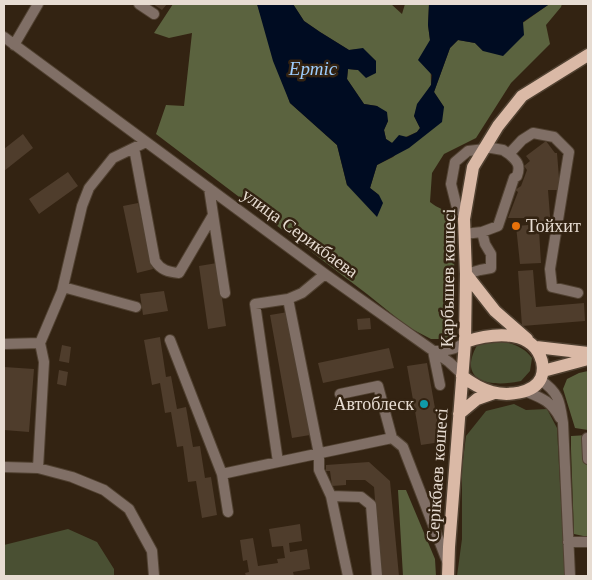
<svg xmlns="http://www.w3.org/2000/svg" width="592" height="580" viewBox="0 0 592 580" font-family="'Libre Baskerville',serif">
	<rect width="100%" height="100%" fill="#332312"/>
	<!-- green -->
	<path fill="#4a5033" d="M496 340C511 343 523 346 532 358L530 371 521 381C489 388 455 381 479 342Z
		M514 404 526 410 547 409 557 428 565 576H457L462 539V468L466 436 486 411Z
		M68 529 97 542 114 569V576H4V545Z"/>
	<!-- forest -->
	<path fill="#5b633f" d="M173 4H257L290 103 337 145 347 185 379 195 370 188 377 165 393 157 444 107 434 92 450 48 458 40 475 43 483 51 548 5V4H562L561 7 546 25 550 44 511 83 476 138 444 154 432 173 430 202C438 209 446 210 455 215L453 339H431L408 327 367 294 156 134 166 105 184 106 192 33 169 38 154 33Z
		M293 4H391L402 14 405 4H429L428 25 430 40 431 85 414 116 420 128 417 132 392 143 386 139 384 130 388 121 377 106 364 104 347 79 348 69 358 70 376 61 363 49 349 50 320 32 304 21Z
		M588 371V430L575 428 563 389 567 379 579 373Z
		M588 435V537L574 534 571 449V436Z
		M398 490H406L435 559 436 576H403Z"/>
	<!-- water -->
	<path fill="#000c22" d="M257 4H293L304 21 320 32 349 50 363 48 376 61V73L366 78 358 70 348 69 347 79 364 104 377 106 387 112 388 121 384 130 386 139 392 143 399 135 407 137 417 132 420 128 414 116 417 104 431 85 432 75 418 60 430 40 428 25 429 4H548V5L523 22 524 35 503 56 483 51 475 43 458 40 450 48 434 92 444 107 442 122 409 148 377 165 370 188 379 195 383 203 377 217 347 185 337 145 290 103 273 61Z"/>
	<!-- building -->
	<path fill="#4f3d2c" d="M153 4H167L162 10Z
		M23 134 33 148 4 171V149Z
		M546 141 555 153H557L560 190H548L551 229 539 230 541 263 520 264 516 226 529 225V218H508L518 192 515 190 521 186 527 170 524 166 530 161 526 156Z
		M68 172 78 186 39 214 29 199Z
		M138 203 153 269 137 273 123 206Z
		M217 263 226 326 208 329 199 266Z
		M533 270 536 307 584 303 585 321 522 326 518 271Z
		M164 291 168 311 143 315 140 294Z
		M288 312 310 435 292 438 270 315Z
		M370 318 371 329 358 330 357 319Z
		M160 337 166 377 171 376 177 409 186 407 193 447 200 446 205 478 211 477 217 515 202 518 196 481 188 482 183 446 177 447 171 412 165 413 160 383 152 385 144 340Z
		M62 345 71 347 69 363 59 361Z
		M389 348 394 368 323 383 318 363Z
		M427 363 441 442 421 445 407 366Z
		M4 367 34 369 29 432 4 430Z
		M59 370 68 372 66 386 57 384Z
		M369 462 390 481 399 576H381L374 487 365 480H346V485L332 486 330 471H326V465Z
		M300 524 302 541 289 543 290 552 307 549 310 569 293 572 294 576H246L245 573 249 572 247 560 243 561 240 540 253 538 258 566 278 563 277 559 285 558 283 546 272 547 269 529Z"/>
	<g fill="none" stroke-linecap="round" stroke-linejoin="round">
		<defs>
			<path id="minor" d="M139 4 154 14
				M4 37 325 274 449 362 462 374
				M14 45 38 4
				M486 147 503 150 509 154 522 140 533 133 554 137 569 152 550 269 552 287 578 293
				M134 148 155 261C161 270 168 272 179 273L213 215
				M209 188 225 293
				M465 216 457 208 451 184 455 162 468 151 485 149
				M464 234 482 232 498 226 514 178 517 176C521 165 517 161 509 154
				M325 274 302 293 288 299 255 304 278 462 392 438 403 447 447 561
				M466 274 480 270 491 268V254L485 244 482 232
				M63 287 136 307
				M288 299 319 454V470L331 496 361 497 371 505 377 576
				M170 340 222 474
				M4 344 40 343 62 291 82 206 89 188 113 158 146 142
				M433 351 440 385
				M433 351C445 351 456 350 465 342
				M540 380C559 392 560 402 563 423L570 576
				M525 391C542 398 551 401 560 418
				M340 394 378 386 392 438
				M588 459 587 438H588
				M4 467 38 468 72 477 104 490 129 509 152 551 154 576
				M38 468 44 362 40 343
				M331 496 348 576
				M228 512 222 474 278 462
				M568 542H588"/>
			<path id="major" d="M466 274 495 311 527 339
				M536 347 588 353
				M543 371 588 359
				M462 376C471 383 481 389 492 392 507 396 534 394 541 378 544 371 543 362 540 356 528 328 489 334 465 342
				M459 414 477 399 494 393
				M448 576 449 547 465 342 466 274 464 219 473 167 498 126 522 96 588 55"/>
		</defs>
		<!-- minor casing -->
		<use href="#minor" stroke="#504131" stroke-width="12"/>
		<!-- major casing -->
		<use href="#major" stroke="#504131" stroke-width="15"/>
		<!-- minor -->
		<use href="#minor" stroke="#806f66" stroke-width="10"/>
		<!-- major -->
		<use href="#major" stroke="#dab9a6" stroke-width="12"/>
	</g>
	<!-- markers -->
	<circle fill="#e8710a" stroke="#332312" stroke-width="2" cx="516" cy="226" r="5"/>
	<circle fill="#0f9aa8" stroke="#332312" stroke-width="2" cx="424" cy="404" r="5"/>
	<g text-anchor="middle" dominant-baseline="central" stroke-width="5" stroke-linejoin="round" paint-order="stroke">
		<!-- poi labels -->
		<g font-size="18" fill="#e7dcd2" stroke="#332312" text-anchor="start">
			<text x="526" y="226">Тойхит</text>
			<text x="414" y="404" text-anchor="end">Автоблеск</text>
		</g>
		<!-- street labels -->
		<g font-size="18" fill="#e7dcd2" stroke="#332312">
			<text transform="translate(300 233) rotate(36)">улица Серикбаева</text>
			<text transform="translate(448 278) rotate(-89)">Қарбышев көшесі</text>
			<text transform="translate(437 475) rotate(-86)">Серікбаев көшесі</text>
		</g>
		<!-- water labels -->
		<g font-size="19" font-style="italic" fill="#9dcdfd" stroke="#332312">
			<text x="313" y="68">Ертіс</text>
		</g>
	</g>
	<!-- border -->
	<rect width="592" height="580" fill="none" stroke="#e7dcd2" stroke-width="10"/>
</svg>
